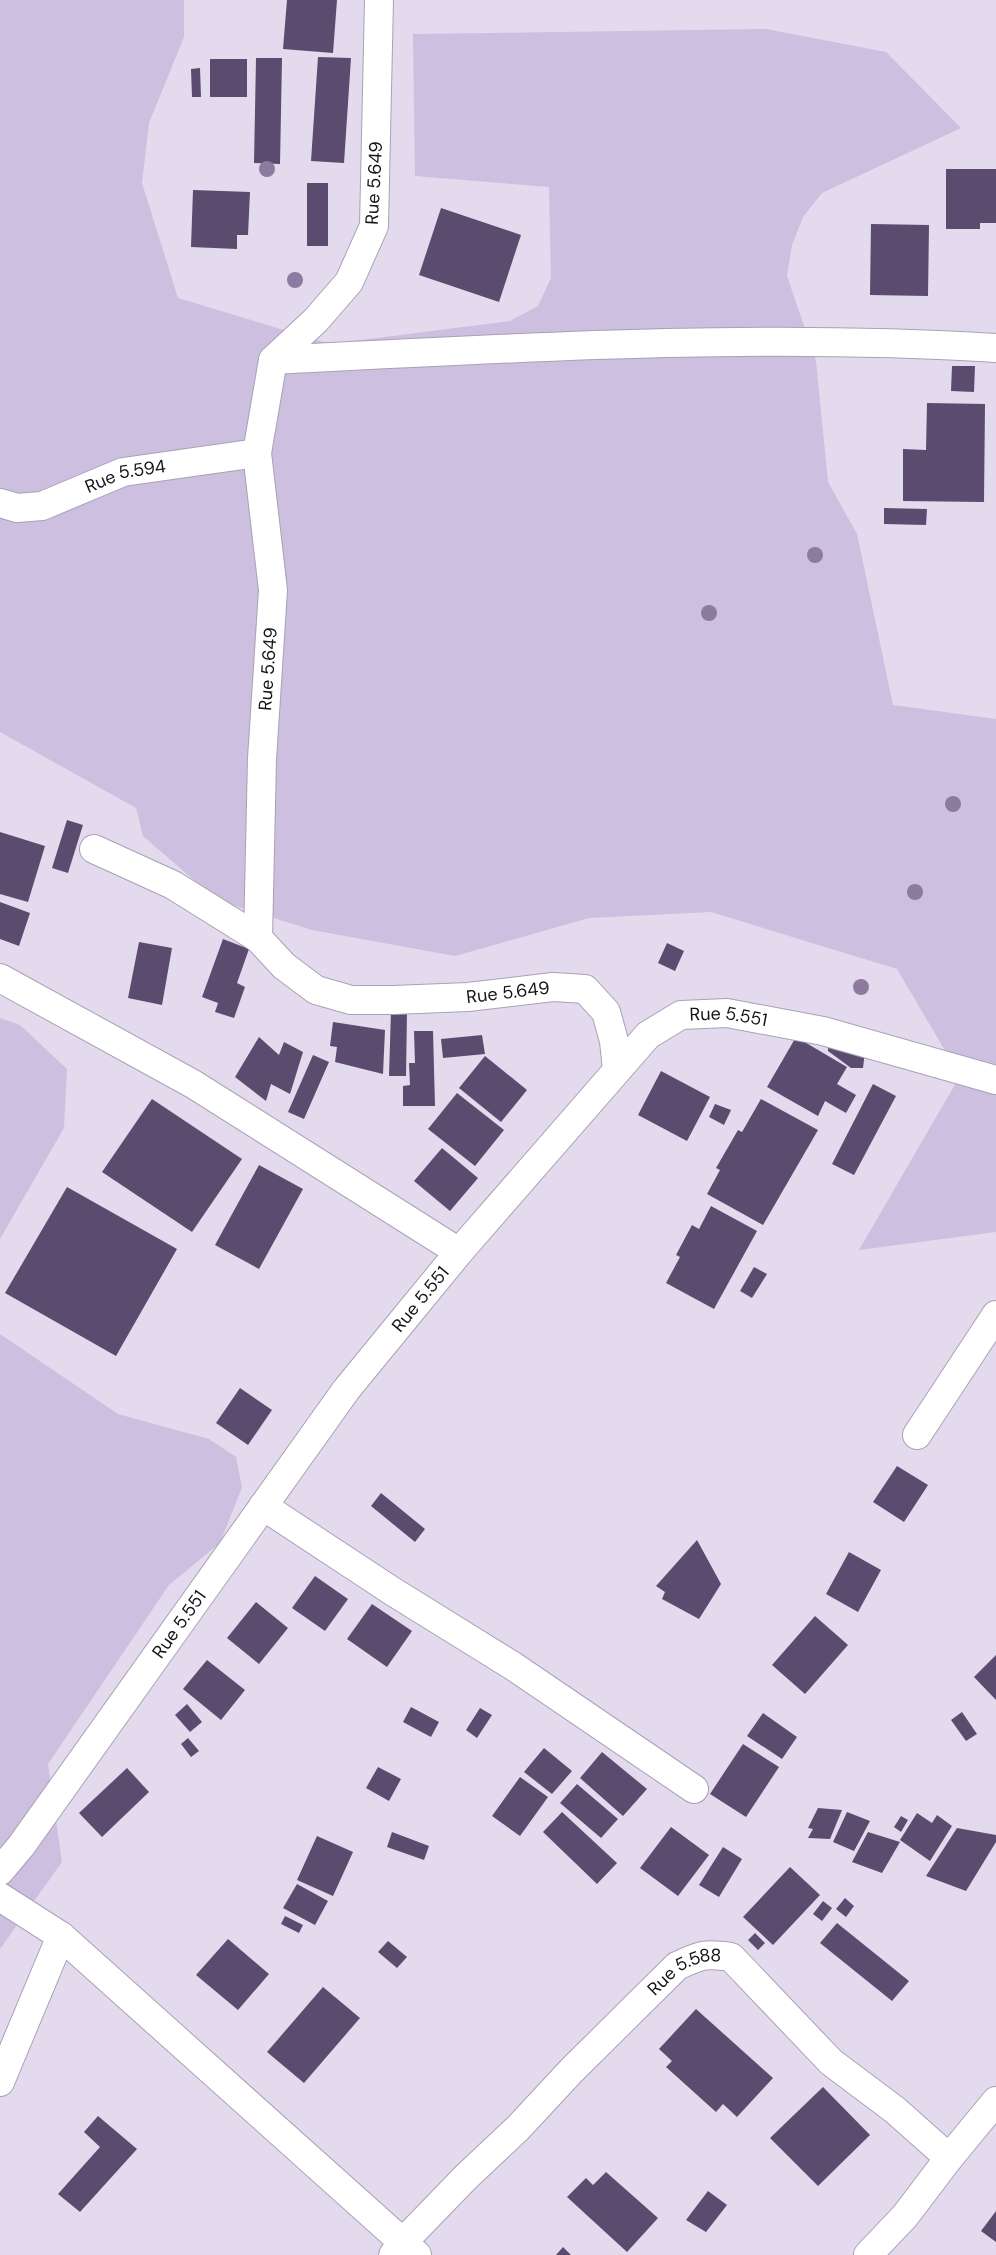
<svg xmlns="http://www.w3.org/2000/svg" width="996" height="2255" viewBox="0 0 996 2255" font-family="'DM Sans',sans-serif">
	<rect width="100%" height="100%" fill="#e3daee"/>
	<!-- green -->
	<path fill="#cdbfe0" d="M0 0H184V37L149 123 142 183 178 298 330 344 510 321 538 306 551 278 549 187 415 176 413 34 766 29 886 52 961 128 822 193 803 217 792 245 787 276 816 361 828 482 857 534 893 705 996 719V1232L859 1250 960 1076 897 969 711 912 589 918 455 956 312 930 217 900 143 836 136 808 0 732Z
		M0 1018 20 1025 67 1069 64 1128 0 1239Z
		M0 1334 118 1414 209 1439 236 1457 242 1487 220 1543 169 1585 48 1764 62 1862 0 1949Z"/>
	<!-- building -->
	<path fill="#5b4b6f" d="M287 0H337L333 53 283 49Z
		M318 57 351 58 344 163 311 161Z
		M256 58H282L280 164 254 163Z
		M210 59H247V97H210Z
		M200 68 201 97H192L191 69Z
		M946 169H996V223H980V229H946Z
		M307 183H328V246H307Z
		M193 190 250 192 248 235H237V249L191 247Z
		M441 208 521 235 499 302 419 275Z
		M871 224 929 225 928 296 870 295Z
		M952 366H975L974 392 951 391Z
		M927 403 985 404 984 502 903 501V449L926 450Z
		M884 508 927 509 926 525 884 524Z
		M67 820 83 825 68 873 52 868Z
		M0 832 45 846 28 902 0 894Z
		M0 902 30 913 19 946 0 939Z
		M223 939 249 949 237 983 245 987 234 1018 215 1012 218 1003 202 997Z
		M139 942 172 948 162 1005 128 998Z
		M667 943 684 951 675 971 658 963Z
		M391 1011H407L406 1076H389Z
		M333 1022 385 1030 383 1074 335 1062 337 1047 330 1046Z
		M414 1031H433L435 1106H403V1086L410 1085 409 1063H415Z
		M482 1035 485 1054 443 1058 441 1039Z
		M259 1037 279 1055 284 1042 303 1052 290 1094 271 1084 266 1101 235 1077Z
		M796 1037 847 1067 837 1084 856 1095 846 1113 825 1101 818 1116 767 1087Z
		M828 1043 865 1051 863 1068H851L828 1051Z
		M313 1055 329 1062 304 1119 288 1112Z
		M485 1056 527 1090 501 1122 459 1088Z
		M661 1071 710 1097 687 1141 638 1115Z
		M873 1084 896 1096 854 1175 832 1164Z
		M457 1093 504 1130 475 1166 428 1129Z
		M152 1099 242 1159 192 1232 102 1172Z
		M761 1099 818 1130 763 1225 707 1194 720 1170 716 1168 738 1130 742 1132Z
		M715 1104 731 1110 724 1125 709 1117Z
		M442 1148 478 1178 450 1211 414 1181Z
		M259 1165 303 1189 259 1269 215 1245Z
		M67 1187 177 1249 116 1356 5 1293Z
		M711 1206 757 1231 714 1309 666 1283 680 1257 676 1255 692 1225 699 1229Z
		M754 1267 767 1274 752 1298 740 1291Z
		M240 1388 272 1410 248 1445 216 1423Z
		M897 1466 928 1485 904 1522 873 1502Z
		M381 1493 425 1529 415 1542 371 1506Z
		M697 1540 721 1584 699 1619 662 1599 665 1592 656 1586Z
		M849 1552 881 1570 858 1612 826 1594Z
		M315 1576 348 1599 325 1631 292 1608Z
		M256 1602 288 1628 259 1664 227 1638Z
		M372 1604 412 1631 387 1667 347 1639Z
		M815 1616 848 1645 805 1694 772 1665Z
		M996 1655V1700L974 1677Z
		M207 1660 245 1690 221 1720 183 1689Z
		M187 1704 202 1722 190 1732 175 1715Z
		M411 1707 439 1722 431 1737 403 1722Z
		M480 1708 492 1715 477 1738 466 1730Z
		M962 1712 977 1734 966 1741 951 1720Z
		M763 1713 797 1737 782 1759 747 1736Z
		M188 1738 199 1751 191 1757 181 1744Z
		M743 1744 779 1767 746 1817 710 1794Z
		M544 1748 572 1771 552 1794 524 1772Z
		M602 1752 647 1789 623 1816 580 1778Z
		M378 1767 401 1779 389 1801 366 1788Z
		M127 1768 149 1792 102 1837 79 1813Z
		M520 1777 548 1797 520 1836 492 1816Z
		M577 1784 618 1819 601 1838 560 1803Z
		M818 1808 842 1810 830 1839 808 1838 813 1829 808 1828Z
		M562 1812 617 1863 597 1884 543 1832Z
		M847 1812 870 1821 854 1851 833 1842Z
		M917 1813 932 1823 937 1815 952 1826 930 1861 900 1840Z
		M901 1816 908 1820 901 1832 894 1827Z
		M671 1827 709 1855 678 1896 640 1868Z
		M957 1828 996 1835V1842L966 1891 926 1876Z
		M392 1832 429 1846 424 1860 387 1847Z
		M868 1832 900 1842 882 1873 852 1862Z
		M317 1836 353 1852 333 1896 297 1880Z
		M723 1847 742 1859 719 1897 699 1885Z
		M790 1867 820 1895 773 1945 743 1917Z
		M297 1884 328 1901 315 1925 283 1908Z
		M845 1898 854 1906 846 1917 836 1909Z
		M823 1901 832 1908 822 1921 813 1914Z
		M285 1916 303 1925 299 1933 281 1924Z
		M837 1923 909 1981 892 2001 820 1943Z
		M755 1933 765 1943 758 1950 748 1940Z
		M228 1939 269 1974 238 2010 196 1975Z
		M388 1941 407 1957 397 1968 378 1952Z
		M323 1987 360 2018 304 2083 267 2052Z
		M696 2009 773 2078 737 2117 723 2104 716 2112 666 2067 672 2061 659 2049Z
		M823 2087 870 2135 818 2186 770 2138Z
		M98 2116 137 2149 80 2212 58 2194 100 2147 84 2132Z
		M606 2172 658 2218 627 2252 567 2197 586 2178 593 2185Z
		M708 2191 727 2205 706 2232 686 2220Z
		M996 2211V2242L981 2231Z
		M563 2247 571 2255H556Z"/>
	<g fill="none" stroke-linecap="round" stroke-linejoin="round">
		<defs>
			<g id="minor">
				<path id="s1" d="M379 0 374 226 349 282 316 320 273 360 257 453 273 590 262 759 258 938 284 966 316 990 351 1000H394L468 997 553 987 585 989 606 1012 614 1041 617 1070"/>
				<path d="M273 360C513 348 756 333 996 348"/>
				<path id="s2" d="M0 503 17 508 42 506 123 472 257 453"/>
				<path d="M94 849 173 885 258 938"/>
				<path d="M0 978 193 1084 459 1252"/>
				<path d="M917 1435 996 1315"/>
				<path d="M263 1506 392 1591 513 1666 694 1789"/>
				<path id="s3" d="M0 1871 21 1846 346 1390 459 1252 648 1035 681 1015 727 1013 823 1031 996 1080"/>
				<path d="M0 1897 61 1936 417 2255"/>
				<path d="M0 2082 61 1936"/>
				<path id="s4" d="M393 2255 403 2242 466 2177 518 2128 572 2070 677 1966C701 1955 705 1953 731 1957L831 2062 895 2110 949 2158 996 2101"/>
				<path d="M868 2255 905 2216 949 2158"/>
			</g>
		</defs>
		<!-- minor casing -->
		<use href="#minor" stroke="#a9a1b4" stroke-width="30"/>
		<!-- minor -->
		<use href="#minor" stroke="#fff" stroke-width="28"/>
	</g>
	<!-- trees -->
	<g fill="#8c7a9f">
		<circle cx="267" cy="169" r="8"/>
		<circle cx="295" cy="280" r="8"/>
		<circle cx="815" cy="555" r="8"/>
		<circle cx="709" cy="613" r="8"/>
		<circle cx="953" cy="804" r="8"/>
		<circle cx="915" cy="892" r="8"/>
		<circle cx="861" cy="987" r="8"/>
	</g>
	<g text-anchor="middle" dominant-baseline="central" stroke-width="5" stroke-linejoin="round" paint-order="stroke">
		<!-- street labels -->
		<g font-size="18" fill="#151219" stroke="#fff">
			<text transform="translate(374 183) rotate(-87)">Rue 5.649</text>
			<text stroke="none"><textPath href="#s2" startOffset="132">Rue 5.594</textPath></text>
			<text transform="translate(268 669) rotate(-86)">Rue 5.649</text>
			<text stroke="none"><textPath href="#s1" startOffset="1249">Rue 5.649</textPath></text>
			<text stroke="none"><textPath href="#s3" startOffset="1145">Rue 5.551</textPath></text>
			<text stroke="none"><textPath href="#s3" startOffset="710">Rue 5.551</textPath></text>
			<text stroke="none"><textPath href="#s3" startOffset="305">Rue 5.551</textPath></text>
			<text stroke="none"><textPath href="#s4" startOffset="410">Rue 5.588</textPath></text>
		</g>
	</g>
</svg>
